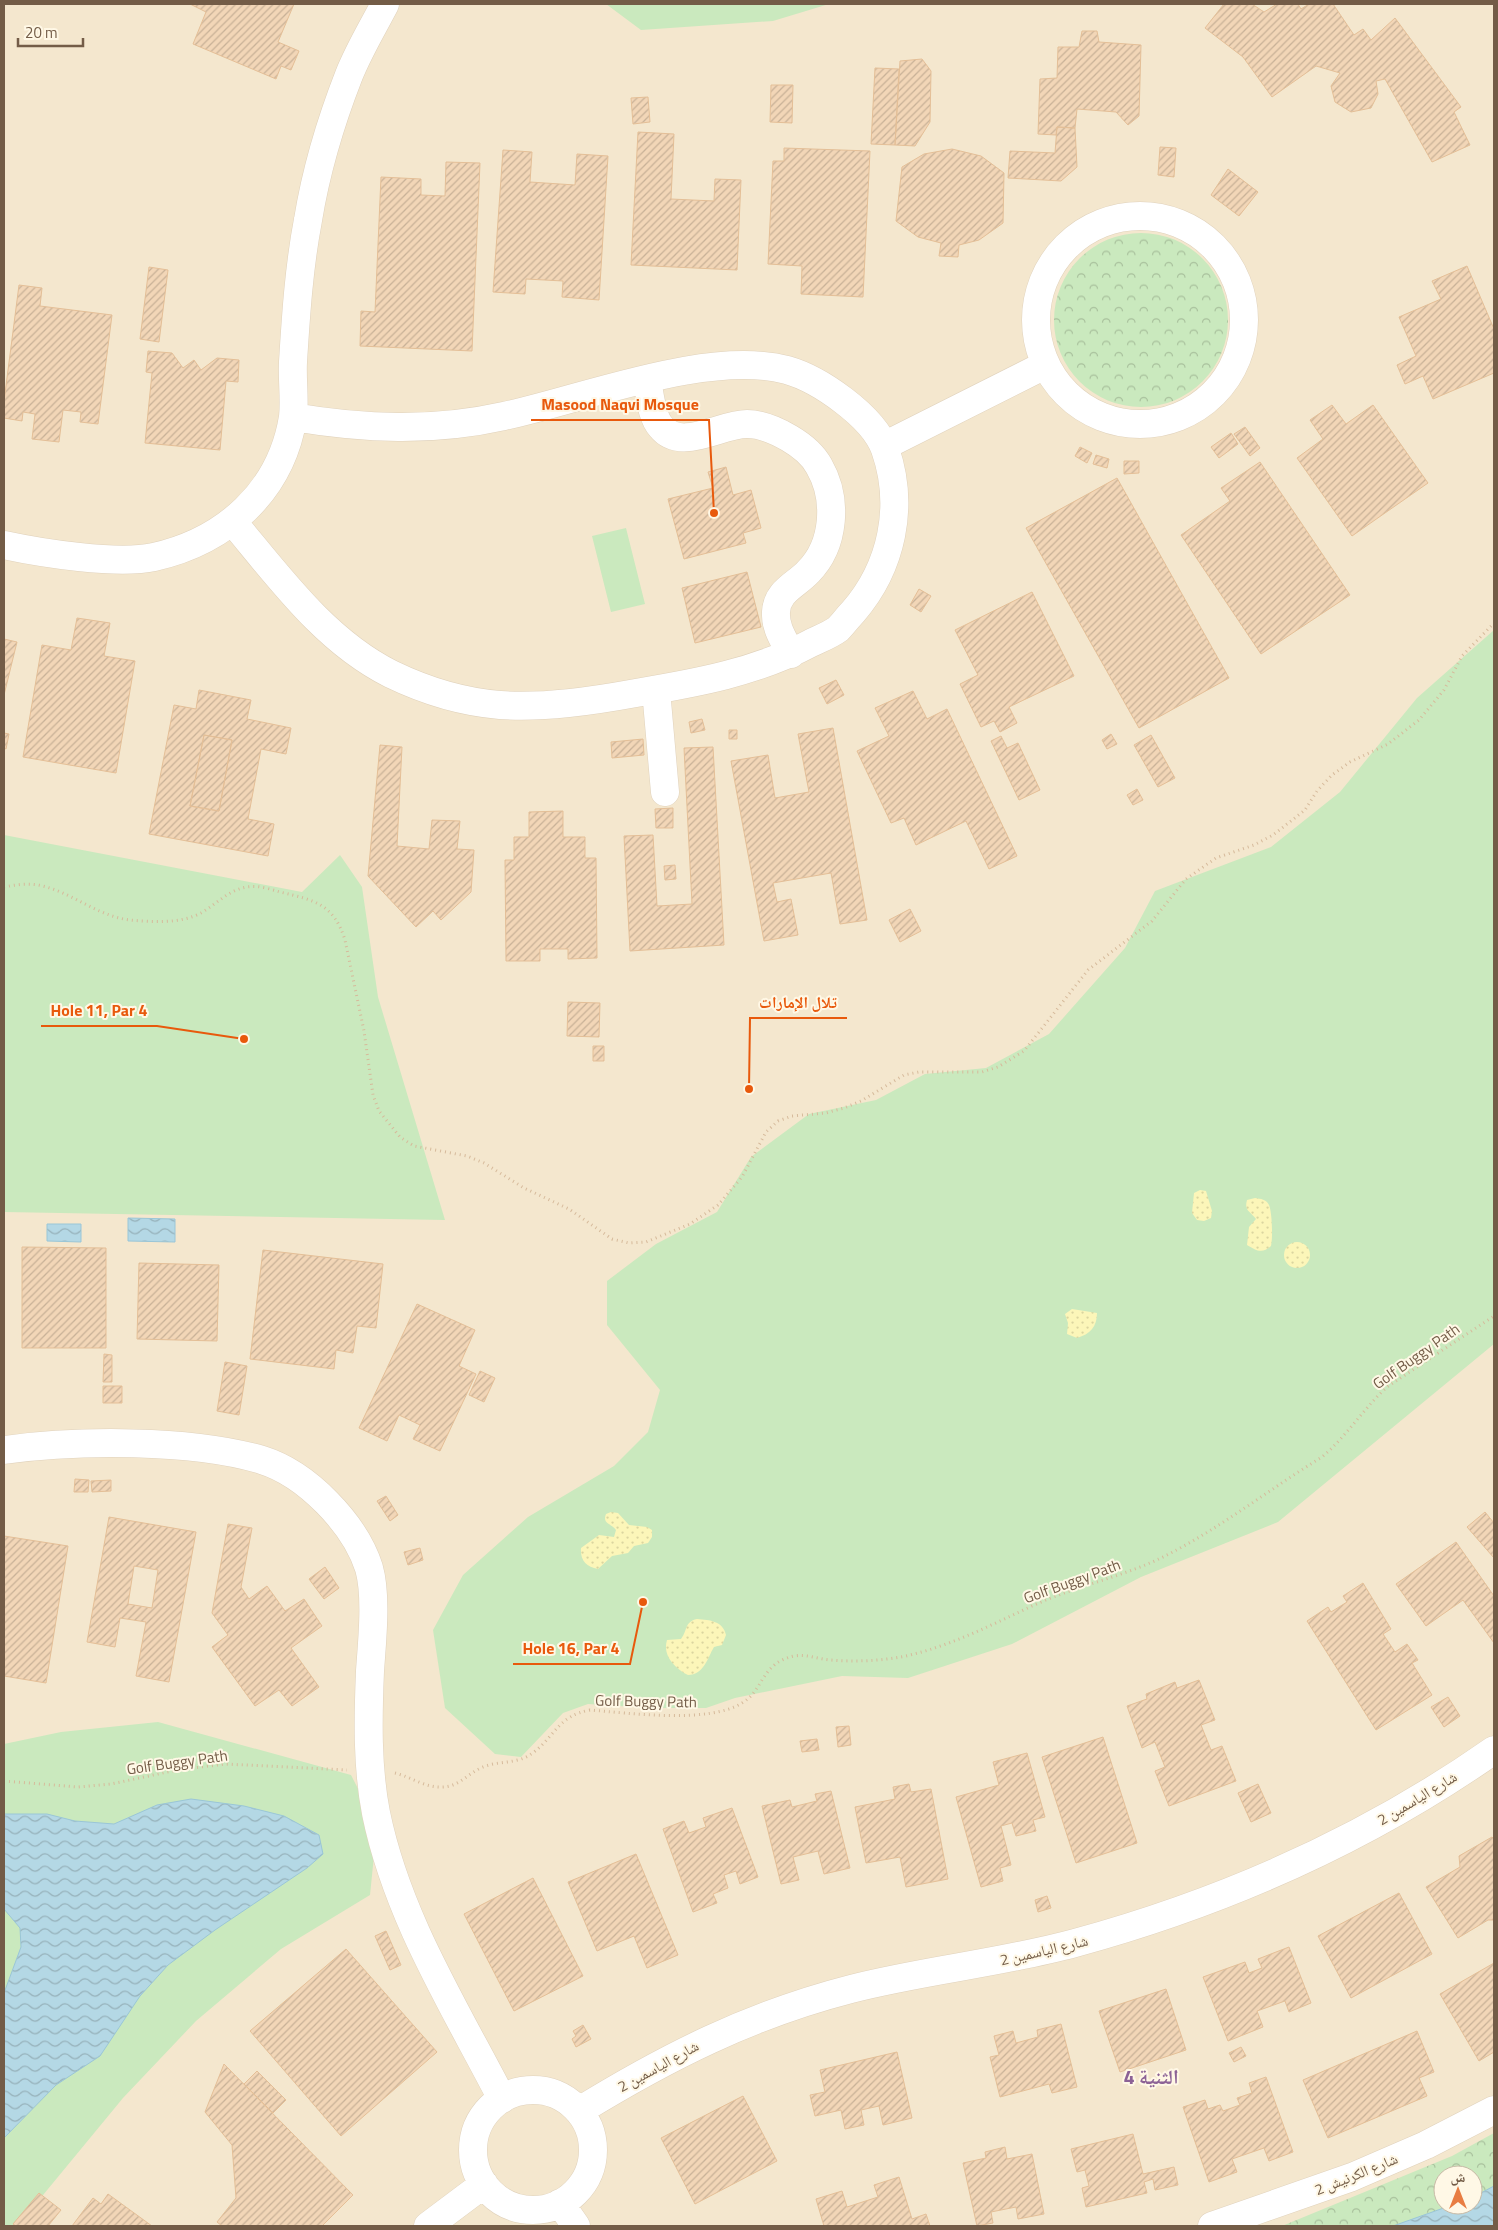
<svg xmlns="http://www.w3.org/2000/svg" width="1498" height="2230" viewBox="0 0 1498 2230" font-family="'Titillium Web','Noto Naskh Arabic',sans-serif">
	<defs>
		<pattern id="sand-dots" width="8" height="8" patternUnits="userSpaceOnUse" patternTransform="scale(1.25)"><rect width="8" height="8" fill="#fcf6b9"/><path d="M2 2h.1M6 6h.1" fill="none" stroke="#dbd5a0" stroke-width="1.8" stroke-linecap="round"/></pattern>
		<pattern id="park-crowns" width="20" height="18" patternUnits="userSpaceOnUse" patternTransform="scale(1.25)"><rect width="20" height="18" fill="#cae9be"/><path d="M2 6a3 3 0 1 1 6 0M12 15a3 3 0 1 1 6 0" fill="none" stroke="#a8c09c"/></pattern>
		<pattern id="water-waves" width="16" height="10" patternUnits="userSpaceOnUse" patternTransform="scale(1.25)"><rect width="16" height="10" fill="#b4d8e5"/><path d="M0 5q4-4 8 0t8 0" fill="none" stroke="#97b2bb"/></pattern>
		<pattern id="building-hatch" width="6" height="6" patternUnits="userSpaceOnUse" patternTransform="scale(1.25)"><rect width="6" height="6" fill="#f2d6b7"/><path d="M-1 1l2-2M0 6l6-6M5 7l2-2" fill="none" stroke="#c8b197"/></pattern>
	</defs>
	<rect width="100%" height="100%" fill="#fcf5df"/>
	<!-- residential -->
	<path fill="#f4e7ce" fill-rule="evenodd" d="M4 4H1494V2226H4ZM1443 2175H1473V2205H1443Z"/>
	<!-- green -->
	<path fill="#cae9be" d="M606 4H829L773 21 641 30Z
		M626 528 645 604 611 612 592 536Z
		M1494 630V1344L1278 1522 1141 1577 1012 1644 908 1678 842 1676 735 1698 706 1708H649L588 1704 563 1713 521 1757 495 1754 445 1708 433 1630 463 1575 528 1517 614 1466 648 1432 660 1390 607 1325V1281L656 1244 717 1212 751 1157 809 1114 876 1100 925 1074 986 1068 1049 1034 1125 948 1155 891 1271 847 1340 792 1417 698Z
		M4 835 302 892 340 855 362 887 378 997 445 1220 4 1212Z
		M158 1722 351 1775 377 1826 370 1895 281 1949 196 2021 123 2098 34 2206 23 2226H4V1744L61 1732Z"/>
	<!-- sand -->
	<path fill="url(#sand-dots)" d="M1200 1190 1206 1191 1212 1211 1211 1218 1204 1221 1197 1220 1192 1213 1194 1193Z
		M1255 1198C1261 1199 1266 1199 1269 1205 1272 1212 1273 1238 1271 1246 1262 1254 1257 1251 1247 1245L1249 1227 1256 1219C1250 1211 1244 1211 1247 1200Z
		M1284 1255a13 13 0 1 1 26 0a13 13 0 1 1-26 0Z
		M1072 1309 1097 1313C1097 1327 1090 1334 1077 1338L1067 1334 1068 1323 1065 1314Z
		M611 1512 618 1513 629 1525 647 1527 652 1530V1537L648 1543 634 1546 628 1553 612 1556 598 1569C586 1567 580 1560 581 1548L599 1535 614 1537 616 1530C611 1523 602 1524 606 1514Z
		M697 1619C710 1620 723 1621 726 1635L722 1645 714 1647C708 1657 704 1675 688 1675 676 1669 662 1656 667 1640L681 1639C688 1630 684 1622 697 1619Z"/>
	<!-- park -->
	<path fill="url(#park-crowns)" fill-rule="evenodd" d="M1054 320a87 87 0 1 1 174 0a87 87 0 1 1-174 0Z
		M1494 2133V2226H1282L1452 2156ZM1443 2175H1473V2205H1443Z"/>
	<!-- water -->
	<path fill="url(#water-waves)" stroke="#9ac6d7" d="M128 1218 175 1219V1242L128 1241Z
		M47 1224H81V1242L47 1241Z
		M191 1799 244 1806 284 1816 319 1835 323 1854 307 1868 215 1930 168 1965 140 1996 100 2056 56 2085 4 2138V1993L21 1947 20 1928 4 1909V1814H47L75 1821 114 1824 157 1805Z
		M1494 2186V2226H1393L1452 2205H1473V2197Z"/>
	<!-- building -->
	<path fill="url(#building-hatch)" stroke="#e4bf97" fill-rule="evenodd" d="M190 4H294L278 42 299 51 291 70 281 66 276 79 193 44 206 12Z
		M1224 4H1252L1264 12 1277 4H1298L1301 9 1309 4H1333L1354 35 1363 29 1371 40 1395 18 1461 107 1454 112 1470 145 1432 162 1385 79 1376 81 1378 94 1371 108 1351 112 1335 102 1331 86 1340 73 1316 66 1272 97 1243 57 1205 28Z
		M1082 31H1097L1099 42 1141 45 1139 116 1128 125 1116 112 1077 109 1075 128 1057 127 1056 135 1038 134 1040 79 1057 78 1058 47H1079Z
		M922 59 931 71 930 122 915 146 895 145 900 61Z
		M875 68 899 69 895 145 871 144Z
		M771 85H793L792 123 770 122Z
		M648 97 650 122 633 124 631 98Z
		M1057 127 1075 128 1077 167 1061 181 1008 178 1010 151 1055 153Z
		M638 132 674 134 671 199 714 201 715 179 741 180 737 270 631 265Z
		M1160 147 1176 148 1174 177 1158 175Z
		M784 148 870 151 863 297 801 294 802 266 768 264 773 161H784Z
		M952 149 981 156 1004 173 1003 223 979 240 959 245 958 257 939 256 941 243 918 237 896 221 902 167 924 154Z
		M503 150 532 152 530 182 575 185 577 154 608 156 599 300 562 297 563 281 526 279 525 294 493 292Z
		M446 162 480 163 472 351 360 346 361 311 375 312 381 177 421 179V195L445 196Z
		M1228 169 1258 192 1239 216 1211 195Z
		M1467 266 1494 329V373L1433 399 1423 376 1405 384 1397 365 1416 356 1399 317 1441 299 1432 281Z
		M149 267 168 270 159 342 140 339Z
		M19 285 42 288 40 306 112 315 98 424 80 422 81 412 63 410 59 442 32 439 35 414 23 412 22 421 4 418V401Z
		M148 351 172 353 183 368 194 360 201 370 217 358 239 360 238 382 226 381 220 450 145 443 152 373 146 372Z
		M1332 405 1346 424 1373 405 1428 483 1352 536 1297 458 1323 439 1310 420Z
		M1245 427 1260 448 1250 456 1234 434Z
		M1231 433 1238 444 1219 458 1211 447Z
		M1080 447 1092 453 1087 463 1075 456Z
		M1096 455 1109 459 1107 468 1093 464Z
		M1124 461H1139V473L1124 474Z
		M1260 462 1350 595 1261 654 1181 535 1230 501 1221 488Z
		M726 467 733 495 751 490 761 528 743 533 746 543 684 559 668 499 713 488 708 472Z
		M1117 478 1229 678 1139 728 1026 528Z
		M747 572 761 627 695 643 682 588Z
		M919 589 931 596 921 612 910 605Z
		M1032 592 1074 676 1009 707 1017 723 1000 732 994 721 981 727 960 684 978 675 955 630Z
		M77 618 110 623 104 656 135 661 116 773 23 757 42 645 71 650Z
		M4 639 17 642 4 695Z
		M836 680 844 695 827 704 819 688Z
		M199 690 251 700 247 719 291 728 286 754 261 749 248 819 274 824 268 856 149 834 174 705 196 709ZM204 735 232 740 219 811 190 806Z
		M913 691 927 719 947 709 1017 856 989 869 966 821 916 845 904 818 891 823 857 751 889 736 875 708Z
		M702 719 705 730 691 733 689 722Z
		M833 728 867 920 840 924 831 873 773 883 777 902 791 899 798 935 764 941 731 761 768 755 775 798 809 792 798 734Z
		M729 730H737V739H729Z
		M4 733 9 734 6 749 4 748Z
		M1111 734 1117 744 1107 749 1102 740Z
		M204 735 232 740 219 811 190 806Z
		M1151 735 1175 778 1158 787 1134 745Z
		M1001 736 1007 748 1018 743 1040 790 1019 800 991 741Z
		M643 739 644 755 612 758 611 742Z
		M380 745 402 747 397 846 429 849 432 820 460 821 457 849 474 850 471 892 441 920 433 911 416 927 368 876Z
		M713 747 724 945 630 951 624 836 653 835 657 906 692 904 684 748Z
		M1137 789 1143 800 1133 805 1127 795Z
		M673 808V828H656L655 809Z
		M563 811V837H585V858H596L597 958 568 959V949H540V961H506L505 860H514V837H529V812Z
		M675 865 676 879 665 880 664 866Z
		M910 909 921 931 900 942 889 920Z
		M568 1002 600 1003 599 1037 567 1036Z
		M593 1046H604V1061H593Z
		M22 1247 106 1248V1348H22Z
		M263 1250 383 1264 376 1328 357 1326 353 1353 336 1350 334 1369 250 1359Z
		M139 1263 219 1265 217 1341 137 1339Z
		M417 1304 475 1330 459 1366 476 1374 440 1451 413 1439 420 1425 399 1415 387 1441 359 1428Z
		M104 1354 112 1355V1382H103Z
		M225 1362 247 1366 239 1415 217 1411Z
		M480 1371 495 1378 484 1402 469 1395Z
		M103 1386H122V1403H103Z
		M75 1479 89 1480 88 1492H74Z
		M111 1480V1491L92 1492 91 1481Z
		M386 1496 398 1515 390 1521 377 1501Z
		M1485 1512 1494 1523V1558L1467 1527Z
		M109 1517 196 1532 169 1682 136 1676 146 1622 120 1618 115 1647 87 1642ZM134 1566 158 1570 152 1608 128 1604Z
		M228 1524 252 1528 241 1587 249 1599 267 1586 285 1611 304 1599 322 1626 291 1648 319 1687 292 1706 279 1690 255 1706 212 1647 228 1635 212 1613Z
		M4 1536 68 1546 46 1683 4 1676Z
		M1456 1542 1494 1596V1643L1463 1600 1426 1626 1396 1584Z
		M420 1548 423 1560 408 1565 404 1552Z
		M325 1567 339 1588 324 1599 309 1579Z
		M1363 1583 1391 1629 1383 1634 1395 1652 1407 1644 1418 1660 1412 1663 1432 1695 1376 1730 1307 1621 1328 1607 1331 1612 1347 1602 1343 1596Z
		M1199 1680 1215 1720 1201 1725 1211 1750 1222 1746 1236 1781 1169 1806 1155 1771 1165 1767 1155 1742 1142 1748 1127 1706 1147 1699 1146 1694 1175 1682 1177 1688Z
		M1448 1697 1460 1716 1444 1727 1431 1707Z
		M849 1726 851 1745 838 1747 836 1727Z
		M1103 1737 1137 1843 1076 1863 1042 1757Z
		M817 1739 819 1750 802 1752 800 1741Z
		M1027 1753 1045 1817 1033 1820 1036 1831 1016 1836 1012 1823 1001 1826 1011 1865 1000 1868 1003 1881 981 1887 956 1797 999 1785 993 1762Z
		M909 1784 911 1792 931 1789 948 1879 906 1887 900 1857 866 1863 855 1807 895 1799 893 1787Z
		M1258 1784 1271 1813 1251 1822 1238 1793Z
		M831 1791 850 1868 824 1874 818 1851 793 1857 799 1880 781 1884 762 1806 790 1800 792 1807 817 1801 815 1794Z
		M732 1808 758 1877 740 1884 736 1871 724 1875 728 1888 713 1894 717 1903 693 1912 663 1829 684 1821 689 1833 706 1827 703 1818Z
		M1492 1837 1494 1839V1920H1488L1458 1938 1426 1887 1460 1867 1459 1856Z
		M636 1854 678 1955 647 1968 634 1936 597 1951 568 1882Z
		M533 1878 583 1976 514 2011 464 1914Z
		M1399 1893 1432 1954 1351 1998 1318 1936Z
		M1047 1896 1051 1908 1038 1912 1035 1900Z
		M386 1931 401 1965 390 1970 375 1936Z
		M1289 1947 1311 2003 1289 2012 1285 2001 1257 2011 1263 2027 1228 2041 1203 1977 1245 1962 1249 1973 1262 1968 1258 1959Z
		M346 1949 437 2052 341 2136 250 2031Z
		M1494 1963V2052L1479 2061 1440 1994Z
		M1166 1989 1186 2050 1120 2072 1099 2011Z
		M1061 2024 1077 2087 1052 2093 1049 2084 1000 2097 990 2057 999 2055 994 2036 1013 2031 1016 2043 1038 2037 1037 2030Z
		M583 2025 591 2039 576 2047 572 2039 576 2036 573 2031Z
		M1417 2031 1434 2072 1419 2078 1427 2096 1328 2138 1303 2080Z
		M1241 2047 1246 2056 1234 2062 1229 2053Z
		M897 2052 912 2118 883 2125 879 2106 861 2110 864 2125 845 2129 841 2110 815 2116 810 2095 825 2092 820 2070Z
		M224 2064 353 2195 322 2226H222L217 2222 236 2198 232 2145 205 2112Z
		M257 2071 286 2100 273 2113 244 2084Z
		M1266 2077 1293 2152 1269 2161 1264 2148 1232 2159 1237 2172 1209 2182 1183 2107 1205 2100 1208 2109 1220 2105 1223 2111 1240 2105 1237 2098 1252 2093 1249 2083Z
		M743 2096 777 2161 695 2204 661 2138Z
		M1133 2134 1143 2174 1174 2167 1178 2185 1155 2190 1153 2179 1144 2182 1147 2193 1086 2207 1082 2188 1089 2186 1085 2170 1077 2172 1071 2149Z
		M1005 2147 1007 2159 1032 2154 1044 2214 1018 2219 1016 2207 991 2212 993 2223 977 2226 963 2163 986 2158 985 2152Z
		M899 2177 912 2219 926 2214 930 2226H824L816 2199 842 2191 847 2207 878 2197 874 2185Z
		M39 2193 61 2210 48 2226H16L13 2224Z
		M108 2194 152 2226H72L93 2198 101 2204Z"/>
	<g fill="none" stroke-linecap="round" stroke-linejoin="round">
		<defs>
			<path id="minor" d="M1036 320a104 104 0 1 1 208 0a104 104 0 1 1-208 0Z
				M647 380C650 394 651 416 661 427 681 452 720 424 747 424 762 424 777 431 789 438 801 445 813 455 819 466 838 499 835 545 808 572 796 585 777 591 776 612 775 628 784 640 791 654
				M884 446 1045 365
				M233 522C279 577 325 641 391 674 424 690 463 702 500 705 545 708 592 701 636 693 696 683 757 672 811 643 819 639 830 635 838 629 843 624 848 617 853 612 892 567 905 506 885 449 873 416 819 379 787 370 709 349 583 399 504 416 433 432 364 429 293 417
				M4 545C41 553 117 565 154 557 225 541 281 492 293 417 295 399 292 380 293 362 296 314 299 267 308 220 316 171 331 121 349 75 359 50 373 27 385 4
				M656 690 665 792
				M4 1450C77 1440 191 1439 262 1460 307 1474 355 1524 369 1568 377 1596 372 1642 370 1671 368 1718 367 1767 376 1813 397 1916 454 2006 502 2099
				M473 2150a60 60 0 1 1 120 0a60 60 0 1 1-120 0Z
				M579 2111C667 2057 750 2015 851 1989 925 1970 1002 1963 1075 1943 1225 1902 1367 1839 1494 1750
				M560 2203 576 2226
				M428 2226 484 2184
				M1212 2226 1352 2177 1426 2145 1494 2110"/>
		</defs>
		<!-- minor casing -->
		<use href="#minor" stroke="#e0d2bc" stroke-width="29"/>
		<!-- path -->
		<path stroke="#d6ba9b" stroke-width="3" stroke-dasharray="1 4" stroke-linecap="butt" d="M4 887C15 885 26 883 38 885 71 891 96 916 130 920 153 922 180 924 201 913 217 904 228 890 247 887 258 885 270 889 280 892 314 900 334 904 345 940L364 1031 373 1095 379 1111 400 1137 414 1146 467 1156 484 1163 524 1188 569 1209 612 1239 629 1243 646 1242 690 1224 718 1205 742 1177 766 1132 778 1121 792 1116 826 1113 844 1108 861 1101 904 1075 919 1072H982L998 1067 1024 1051 1088 970 1152 921 1186 879 1216 858 1254 845 1273 835 1305 810 1317 791 1332 775 1350 762 1388 744 1419 720 1444 690 1462 656 1494 623
			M395 1773C411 1777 426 1788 442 1787 459 1787 468 1773 483 1767 500 1760 518 1765 534 1752 556 1735 558 1716 590 1710 629 1713 709 1724 742 1703 764 1690 761 1663 794 1656 807 1654 818 1659 830 1660 855 1662 881 1661 906 1656 950 1646 989 1626 1030 1607 1072 1587 1119 1578 1161 1558 1218 1530 1268 1490 1322 1457 1347 1436 1363 1409 1387 1387L1494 1316
			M4 1781 78 1787 111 1784 177 1770 225 1764 347 1770"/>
		<!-- minor -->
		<use href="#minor" stroke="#fff" stroke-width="28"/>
	</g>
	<g text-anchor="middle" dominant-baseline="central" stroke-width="4" stroke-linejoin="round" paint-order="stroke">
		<!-- street labels -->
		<g font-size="15" fill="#735c47" stroke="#fff8e6">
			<text transform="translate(1416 1356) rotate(-35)">Golf Buggy Path</text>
			<text transform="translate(1072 1581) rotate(-20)">Golf Buggy Path</text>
			<text transform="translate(646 1701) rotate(1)">Golf Buggy Path</text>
			<text transform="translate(177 1762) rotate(-8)">Golf Buggy Path</text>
			<text transform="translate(1417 1798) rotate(-31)">شارع الياسمين 2</text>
			<text transform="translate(1044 1950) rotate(-13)">شارع الياسمين 2</text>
			<text transform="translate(658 2066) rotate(-29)">شارع الياسمين 2</text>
			<text transform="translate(1356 2174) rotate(-22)">شارع الكرنيش 2</text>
		</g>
		<!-- district labels -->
		<g font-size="20" font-weight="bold" fill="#8c6296" stroke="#fff8e6">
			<text x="1151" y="2076">الثنية 4</text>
		</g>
	</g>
	<!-- callouts -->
	<path fill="none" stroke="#e8590c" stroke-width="2" d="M714 513L709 420H531M749 1089L750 1018H847M244 1039L157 1026H41M643 1602L630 1664H513"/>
	<g fill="#e8590c" stroke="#fff8e6" stroke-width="2">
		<circle cx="714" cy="513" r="5"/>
		<circle cx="749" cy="1089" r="5"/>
		<circle cx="244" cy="1039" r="5"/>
		<circle cx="643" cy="1602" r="5"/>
	</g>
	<g font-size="16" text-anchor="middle" font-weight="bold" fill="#e8590c" stroke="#fff8e6" stroke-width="4" stroke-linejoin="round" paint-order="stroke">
		<text x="620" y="410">Masood Naqvi Mosque</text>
		<text x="798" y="1008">تلال الإمارات</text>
		<text x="99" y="1016">Hole 11, Par 4</text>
		<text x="571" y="1654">Hole 16, Par 4</text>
	</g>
	<!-- border -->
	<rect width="1498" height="2230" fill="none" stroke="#735c47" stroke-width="10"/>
	<!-- north arrow -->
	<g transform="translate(1458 2190)"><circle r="24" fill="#fff8e6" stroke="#c7baa6"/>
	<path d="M0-4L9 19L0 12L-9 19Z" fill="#e87d42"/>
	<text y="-8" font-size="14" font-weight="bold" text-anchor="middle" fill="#735c47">ش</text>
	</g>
	<!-- scale -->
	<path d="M18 38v8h65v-8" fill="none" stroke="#735c47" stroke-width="2.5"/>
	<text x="25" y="38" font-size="15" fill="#735c47" stroke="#fff8e6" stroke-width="4" paint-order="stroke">20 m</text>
</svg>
